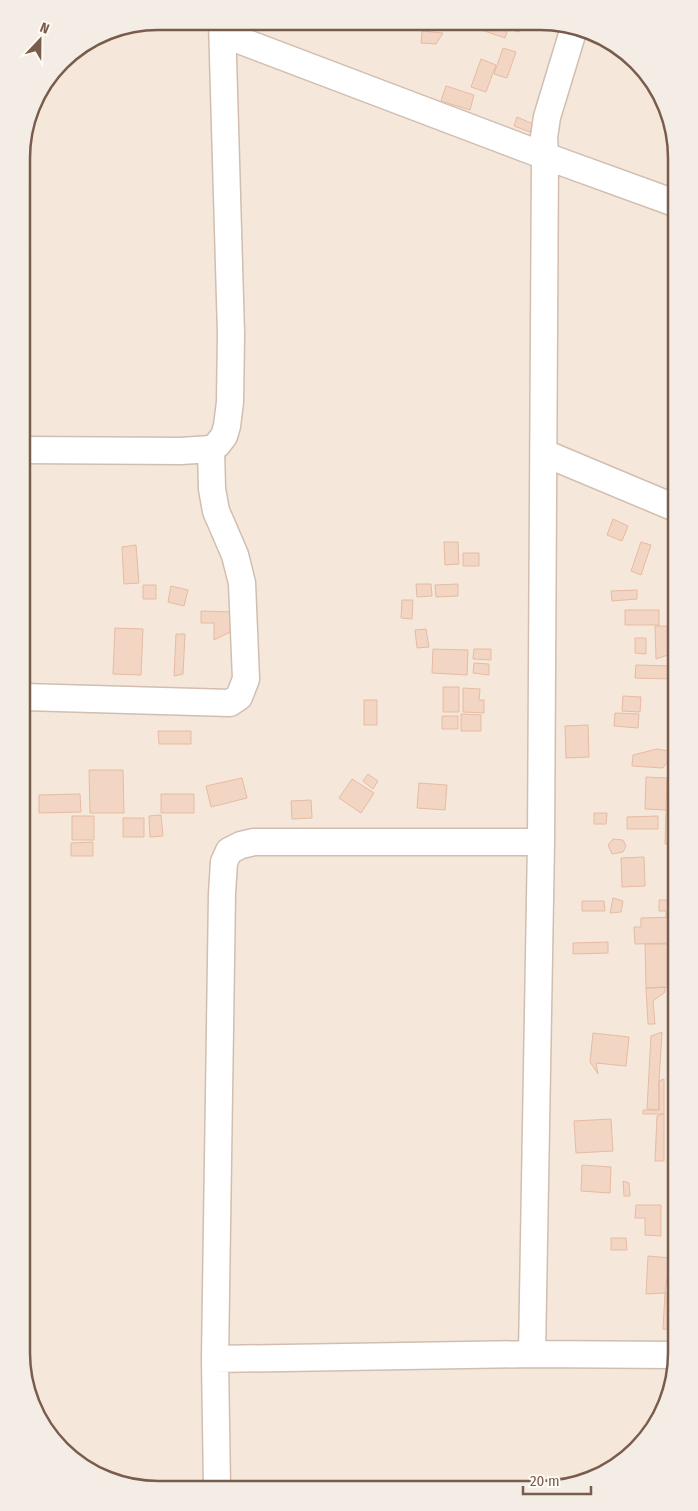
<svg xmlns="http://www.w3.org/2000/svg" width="698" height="1511" viewBox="0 0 698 1511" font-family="'Fira Sans Condensed',sans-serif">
	<rect width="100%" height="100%" fill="#fdf6ec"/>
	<!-- residential -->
	<path fill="#f5e8da" d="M158 21 567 24 631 55 672 122 676 1363 648 1437 616 1467 576 1485 131 1487 67 1456 26 1389 22 148 35 97 67 55 106 32Z"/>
	<!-- building -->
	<path fill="#f3d5c3" stroke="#e6bba3" d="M468 23H510L505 38 467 25Z
		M509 23 522 24 519 32 508 29Z
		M422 31 443 33 436 44 421 43Z
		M503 48 516 52 507 78 494 74Z
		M481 59 496 65 486 92 471 87Z
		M446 86 474 95 470 110 441 101Z
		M517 117 533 124 530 132 514 126Z
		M613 519 628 526 622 541 607 535Z
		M444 542H458L459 564 445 565Z
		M641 542 651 545 641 575 631 571Z
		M136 545 139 583 124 584 122 547Z
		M463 553H479V566H463Z
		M672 555H674V587H671Z
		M416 584H431L432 596 417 597Z
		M458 584V596L436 597 435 585Z
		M143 585H156V599H143Z
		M171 586 188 590 184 606 168 602Z
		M637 590V599L612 601 611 591Z
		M402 600H413L412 619 401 618Z
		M625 610H659V625H625Z
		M201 611 234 612V630L214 640V623H201Z
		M655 626H667L668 655 656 659Z
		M115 628 143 629 141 675 113 674Z
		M426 629 429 647 417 648 415 630Z
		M176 634H185L183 674 174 676Z
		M635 638H646V654L635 653Z
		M433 649 468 650 467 675 432 673Z
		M474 649H491V660L473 659Z
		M474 663 489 664V675L473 673Z
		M636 665 670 666V679L635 678Z
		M669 682H674V710L670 704Z
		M443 687H459V712H443Z
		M463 688 480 689 479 700H484V713L463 712Z
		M623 696 641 697 640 712 622 711Z
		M364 700H377V725H364Z
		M615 713 639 714 638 728 614 726Z
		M461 714 481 715V731H461Z
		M442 716H458V729H442Z
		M588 725 589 757 566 758 565 726Z
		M158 731H191V744H159Z
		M657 749 669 751V760L663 768 632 766 633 755Z
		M89 770H123L124 813H90Z
		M368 774 378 781 373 789 363 781Z
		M646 777 667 778 666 810 645 809Z
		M242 778 247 798 211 807 206 786Z
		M352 779 374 793 361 813 339 798Z
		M419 783 447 785 445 810 417 808Z
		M80 794 81 812 39 813V795Z
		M161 794H194V813H161Z
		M311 800 312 818 292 819 291 801Z
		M666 810 674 811 675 845 665 844Z
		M594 813H607L606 824H594Z
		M161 815 163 836 150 837 149 816Z
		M72 816H94V840H72Z
		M658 816V829H627V817Z
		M123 818H144V837H123Z
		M613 839 623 840 626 846 623 852 612 854 608 845Z
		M93 842V856H71V843Z
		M644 857 645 886 622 887 621 858Z
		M613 898 623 901 621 912 610 913Z
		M659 900H675V917L666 918V911H659Z
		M582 901H604L605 911H582Z
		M675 917V943L635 944 634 927H641V918Z
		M608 942V953L573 954V943Z
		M645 944H675V987L646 988Z
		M665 987V992L653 1001 655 1024H648L646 988Z
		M662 1032 659 1081V1110L647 1109 651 1036Z
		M593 1033 629 1037 626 1066 596 1063 598 1074 590 1062Z
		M664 1079V1114H643V1110H659V1081Z
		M676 1103V1118H670V1104Z
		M664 1114V1161H655L657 1116Z
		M611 1119 613 1151 576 1153 574 1121Z
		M582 1165 611 1167 610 1193 581 1191Z
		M623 1181 629 1183 630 1196H624Z
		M669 1183H676V1203H670Z
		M636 1205H661V1236L645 1235V1218H635Z
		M611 1238H626L627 1250H611Z
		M648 1256 670 1258 665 1293 646 1294Z
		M665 1293 676 1294V1330L663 1329Z"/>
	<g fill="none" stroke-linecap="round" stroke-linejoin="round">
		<defs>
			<path id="minor" d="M223 34 545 156 672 202
				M23 450 181 451 211 449 217 445 224 436 227 426 230 402 231 334 222 22
				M544 453 673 507
				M24 697 230 703 239 697 246 679 242 583 235 555 216 511 212 489 211 449
				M532 1354 541 842 545 156 544 137 547 117 574 28
				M215 1359 532 1354 676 1355
				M217 1487 215 1359 222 894 224 862 229 851 241 845 254 842H541"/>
		</defs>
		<!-- minor casing -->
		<use href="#minor" stroke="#d1beb0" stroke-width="29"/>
		<!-- minor -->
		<use href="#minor" stroke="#fff" stroke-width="26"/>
	</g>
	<!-- crop -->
	<path d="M0 0H698V1511H0ZM158 30H540A128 128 0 0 1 668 158V1353A128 128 0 0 1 540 1481H158A128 128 0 0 1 30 1353V158A128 128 0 0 1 158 30Z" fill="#f4ede6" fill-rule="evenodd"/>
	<path fill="none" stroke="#7a5c4d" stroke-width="2.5" d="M158 30H540A128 128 0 0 1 668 158V1353A128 128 0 0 1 540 1481H158A128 128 0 0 1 30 1353V158A128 128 0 0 1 158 30Z"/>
	<!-- north arrow -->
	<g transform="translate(40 40) rotate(22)" stroke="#fffaf3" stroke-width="4" paint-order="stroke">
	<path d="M0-4L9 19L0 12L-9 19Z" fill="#7a5c4d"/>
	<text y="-8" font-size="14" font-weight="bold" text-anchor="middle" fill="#7a5c4d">N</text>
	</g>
	<!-- scale -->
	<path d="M523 1486v8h68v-8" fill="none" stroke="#7a5c4d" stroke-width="2.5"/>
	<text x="530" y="1486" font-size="15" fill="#7a5c4d" stroke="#fffaf3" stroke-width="4" paint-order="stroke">20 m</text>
</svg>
